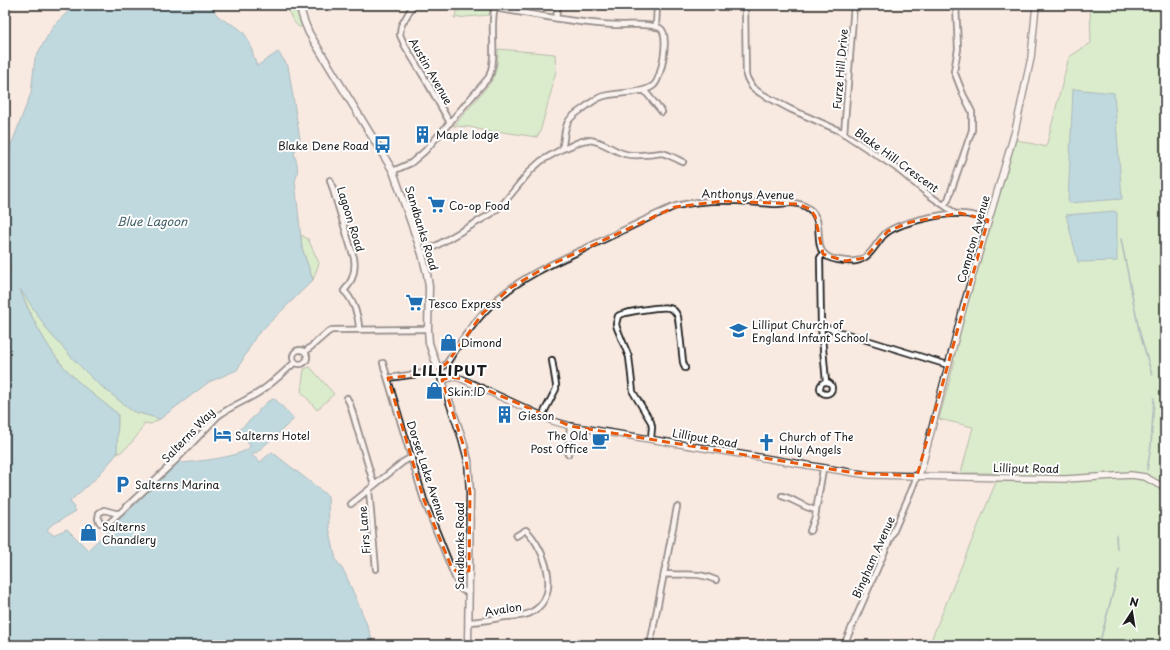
<svg xmlns="http://www.w3.org/2000/svg" width="1170" height="650" viewBox="0 0 1170 650" font-family="'Playpen Sans',sans-serif">
	<rect width="100%" height="100%" fill="#f8e9e1"/>
	<filter id="ink" filterUnits="userSpaceOnUse"><feTurbulence type="fractalNoise" baseFrequency=".025" numOctaves="2"/><feDisplacementMap in="SourceGraphic" scale="8" xChannelSelector="R" yChannelSelector="G"/><feConvolveMatrix kernelMatrix="1 2 1 2 8 2 1 2 1" color-interpolation-filters="sRGB"/></filter>
	<g filter="url(#ink)">
		<!-- green -->
		<path fill="#b7efb1" stroke="#6a8666" d="M288 5H295L303 24 301 27H299C292 21 289 15 288 5Z
			M460 5H491L489 15 454 18Z
			M1090 5H1165V645H929L996 482 995 473H961L973 427 939 419 955 361 950 359 1013 139 1046 147 1069 57 1091 43Z
			M498 49 555 54 556 72 552 85H553L540 132 537 137 496 131 494 133 470 127 454 126 491 82C497 71 498 62 498 49Z
			M301 235 308 239 319 263 313 280 302 248Z
			M19 286 49 332 76 362 94 380 132 411 160 419 151 424 144 423C141 433 127 450 117 454L118 414C99 399 80 385 64 367 44 344 30 314 19 286Z
			M310 367 334 394 317 410 301 391 304 369Z"/>
		<!-- water -->
		<path fill="#7ac5da" stroke="#54818e" d="M75 5H213C213 20 233 22 242 31 251 40 252 54 257 66L278 52 288 66 300 139 294 154C298 165 299 170 295 181L302 248 313 280 256 336 237 370 209 382 160 419 132 411 94 380 76 362 49 332 20 289C28 312 47 348 64 367 80 385 99 399 118 414L117 454 96 478 70 501 76 511 50 526 47 530 53 535 67 529 88 550 180 461 182 463C198 461 239 458 250 447L249 444 237 432 259 412 258 411 267 402 270 401 272 399 276 400 294 419 256 453 254 452 252 455 260 462 272 452 328 496 329 527 336 560 345 573 366 622 374 645H5V265L9 271 11 270 5 259V158L13 140 31 93 35 58 54 25Z
			M1073 89 1114 93 1122 199 1068 203Z
			M1115 211 1117 213V261L1078 262 1066 215Z"/>
		<g fill="none" stroke-linecap="round" stroke-linejoin="round">
			<!-- stream -->
			<path stroke="#54818e" stroke-width="1.5" d="M1121 239 1139 330 1152 375
				M1147 470 1151 446 1154 398
				M1116 535 1117 549
				M1099 645 1119 570"/>
			<defs>
				<path id="minor" d="M413 5 401 26 400 35 405 46 427 82 450 123
					M745 5 746 76 752 87 760 93 790 109 840 131 895 167 929 195 952 211 953 214
					M556 18 558 5
					M656 27 657 5
					M644 90 662 112
					M844 134 854 5
					M562 149C571 147 579 140 588 140 602 140 612 151 625 154 636 157 652 154 662 153 670 155 676 159 683 162
					M393 171 411 163 425 151 489 77C498 54 489 29 495 6
					M330 180 354 258C356 270 353 281 344 291 353 299 359 317 359 329
					M944 205 948 200 972 130V112L963 94 954 71 958 49 956 5
					M422 254 491 214 502 205 531 170 541 161 562 149C565 140 563 131 568 122 571 116 578 112 584 108 590 103 596 98 604 96 618 92 644 94 654 85 662 77 670 33 660 28 651 23 631 25 621 25 596 25 572 21 548 17 530 14 512 11 494 8
					M823 254 820 258 821 326 826 382
					M821 326 948 365
					M293 357a7 7 0 1 1 14 0a7 7 0 1 1-14 0Z
					M305 352 328 332 332 330 428 329
					M383 363 424 500 454 575 460 588 464 591 469 593
					M438 369 444 366 447 363C461 341 475 320 493 303 518 279 551 264 582 250 607 238 632 226 657 214 663 212 670 208 676 206 696 201 719 200 739 201 751 202 762 203 773 204 786 204 796 200 808 208 830 223 805 255 838 260 844 261 851 262 856 261 870 259 876 243 884 235 895 223 946 212 962 214 971 214 980 217 988 220
					M388 378 439 371
					M820 388a6 6 0 1 1 12 0a6 6 0 1 1-12 0Z
					M347 398 350 404 374 485
					M542 416 556 389V385L552 360
					M651 439 652 427 651 422 633 392 629 357 617 328 616 324 618 316C623 312 663 306 669 308 674 309 676 312 678 317L683 362 685 368
					M568 454 570 426
					M369 490 376 569
					M782 496C794 499 804 508 816 510
					M351 504 403 462 412 457
					M120 513 107 525 100 523 98 519 99 513 104 510 115 513H120L177 459 218 416C231 406 245 401 258 393 272 384 283 373 294 363
					M810 531 815 517 823 469
					M452 569 456 571H469
					M664 574C683 576 697 571 716 580
					M468 622C481 622 493 619 505 617 515 616 524 617 532 612 562 595 545 549 526 530L516 536
					M650 645 677 507
					M844 645 912 489 917 476"/>
				<path id="tertiary" d="M442 380 455 377 462 379 553 421 570 426 855 473 870 475 917 476 1065 479 1131 475 1145 477 1165 488
					M917 476 921 470 965 301 1015 131 1031 58 1036 5"/>
				<path id="secondary" d="M299 5 304 21 309 33 393 171 422 254 427 274 429 287 428 329 429 343 462 438 468 460 470 493 468 645"/>
			</defs>
			<!-- minor casing -->
			<use href="#minor" stroke="#1c1c1c" stroke-width="8"/>
			<!-- tertiary casing -->
			<use href="#tertiary" stroke="#1c1c1c" stroke-width="8"/>
			<!-- secondary casing -->
			<use href="#secondary" stroke="#1c1c1c" stroke-width="9"/>
			<!-- minor -->
			<use href="#minor" stroke="#fff" stroke-width="4.5"/>
			<!-- tertiary -->
			<use href="#tertiary" stroke="#fff" stroke-width="5.5"/>
			<!-- secondary -->
			<use href="#secondary" stroke="#fff" stroke-width="6"/>
		</g>
	</g>
	<!-- marked area -->
	<path d="M0 0H1170V650H0ZM724 201 798 204 810 209 815 216 823 254 845 261 865 258 888 231 911 222 960 213 988 220 917 476 855 473 570 426 462 379 451 377 442 380 465 450 470 493 469 571H456L451 566 424 500 388 378 440 373 438 369 447 363 483 313 510 288 548 266 675 207Z" fill="#f8e9e1" fill-opacity=".55" fill-rule="evenodd"/>
	<path fill="none" stroke="#e8590c" stroke-width="3" stroke-dasharray="8 5" stroke-linejoin="round" d="M724 201 798 204 810 209 815 216 823 254 845 261 865 258 888 231 911 222 960 213 988 220 917 476 855 473 570 426 462 379 451 377 442 380 465 450 470 493 469 571H456L451 566 424 500 388 378 440 373 438 369 447 363 483 313 510 288 548 266 675 207Z"/>
	<!-- icons -->
	<defs>
		<symbol id="building-bare" viewBox="-9 -9 18 18"><path d="M-4-6H4V6H1V3H-1V6H-4ZM-2.5-4.3h1.7v1.8h-1.7ZM.8-4.3h1.7v1.8H.8ZM-2.5-1h1.7V.8h-1.7ZM.8-1h1.7V.8H.8Z" fill="#1f6fb2" stroke="#fff" stroke-width="2.5" paint-order="stroke"/></symbol>
		<symbol id="bus-bare" viewBox="-9 -9 18 18"><path d="M-5-6H5V4H4V6H2V4H-2V6H-4V4H-5ZM-3.5-4V0h7V-4ZM-3.5 1.2v1.5H-2V1.2ZM2 1.2v1.5H3.5V1.2Z" fill="#1f6fb2" stroke="#fff" stroke-width="2.5" paint-order="stroke"/></symbol>
		<symbol id="supermarket-bare" viewBox="-9 -9 18 18"><path d="M-6-5.5h2.5l.6 2H6L4.5 2H-2.5L-4.4-4H-6ZM-1.5 3.2a1.3 1.3 0 1 0 .1 0ZM3 3.2a1.3 1.3 0 1 0 .1 0Z" fill="#1f6fb2" stroke="#fff" stroke-width="2.5" paint-order="stroke"/></symbol>
		<symbol id="school-bare" viewBox="-9 -9 18 18"><path d="M0-5L7-2L0 1L-7-2ZM-4 1L0 2.5L4 1V4Q0 6-4 4Z" fill="#1f6fb2" stroke="#fff" stroke-width="2.5" paint-order="stroke"/></symbol>
		<symbol id="shop-bare" viewBox="-9 -9 18 18"><path d="M-5-2.5h2.3a2.7 3.5 0 0 1 5.4 0H5L5.5 6h-11ZM-1.5-2.5h3a1.5 2.3 0 0 0-3 0Z" fill="#1f6fb2" stroke="#fff" stroke-width="2.5" paint-order="stroke"/></symbol>
		<symbol id="hotel-bare" viewBox="-9 -9 18 18"><path d="M-6-4.5h1.5V1H6V5H4.5V3h-9V5H-6ZM-4 0a1.8 1.8 0 1 1 3.6 0ZM.5 0V-2.5h3Q6-2.5 6 0Z" fill="#1f6fb2" stroke="#fff" stroke-width="2.5" paint-order="stroke"/></symbol>
		<symbol id="cafe-bare" viewBox="-9 -9 18 18"><path d="M-5.5-4.5H6V0H3Q3 3.5 0 3.5H-2.5Q-5.5 3.5-5.5 0ZM3-3.2v2h1.7v-2ZM-6 4.5H4V6H-6Z" fill="#1f6fb2" stroke="#fff" stroke-width="2.5" paint-order="stroke"/></symbol>
		<symbol id="church-bare" viewBox="-9 -9 18 18"><path d="M-1.2-6h2.4v3.5h3.3v2.4h-3.3V6h-2.4V-.1h-3.3v-2.4h3.3Z" fill="#1f6fb2" stroke="#fff" stroke-width="2.5" paint-order="stroke"/></symbol>
		<symbol id="parking-bare" viewBox="-9 -9 18 18"><path d="M-3.5-5.5H1a3.5 3.5 0 0 1 0 7H-1V5.5H-3.5ZM-1-3.4V-.6H.8a1.4 1.4 0 0 0 0-2.8Z" fill="#1f6fb2" stroke="#fff" stroke-width="2.5" paint-order="stroke"/></symbol>
	</defs>
	<g fill-rule="evenodd">
		<use href="#building-bare" x="410" y="122" width="25" height="25"/>
		<use href="#bus-bare" x="370" y="132" width="25" height="25"/>
		<use href="#supermarket-bare" x="424" y="192" width="25" height="25"/>
		<use href="#supermarket-bare" x="402" y="290" width="25" height="25"/>
		<use href="#school-bare" x="726" y="318" width="25" height="25"/>
		<use href="#shop-bare" x="436" y="330" width="25" height="25"/>
		<use href="#shop-bare" x="422" y="378" width="25" height="25"/>
		<use href="#building-bare" x="492" y="402" width="25" height="25"/>
		<use href="#hotel-bare" x="210" y="422" width="25" height="25"/>
		<use href="#cafe-bare" x="588" y="428" width="25" height="25"/>
		<use href="#church-bare" x="754" y="430" width="25" height="25"/>
		<use href="#parking-bare" x="110" y="472" width="25" height="25"/>
		<use href="#shop-bare" x="76" y="520" width="25" height="25"/>
	</g>
	<g text-anchor="middle" dominant-baseline="central" stroke-width="4" stroke-linejoin="round" paint-order="stroke">
		<!-- street labels -->
		<g font-size="11" fill="#1c1c1c" stroke="#fff">
			<text transform="translate(840 69) rotate(-85)">Furze Hill Drive</text>
			<text transform="translate(431 71) rotate(60)">Austin Avenue</text>
			<text transform="translate(897 160) rotate(36)">Blake Hill Crescent</text>
			<text transform="translate(748 194) rotate(1)">Anthonys Avenue</text>
			<text transform="translate(351 219) rotate(73)">Lagoon Road</text>
			<text transform="translate(422 228) rotate(73)">Sandbanks Road</text>
			<text transform="translate(973 239) rotate(-74)">Compton Avenue</text>
			<text transform="translate(188 435) rotate(-46)">Salterns Way</text>
			<text transform="translate(705 438) rotate(10)">Lilliput Road</text>
			<text transform="translate(1026 468) rotate(1)">Lilliput Road</text>
			<text transform="translate(427 471) rotate(72)">Dorset Lake Avenue</text>
			<text transform="translate(364 530) rotate(-95)">Firs Lane</text>
			<text transform="translate(459 546) rotate(-90)">Sandbanks Road</text>
			<text transform="translate(873 557) rotate(-66)">Bingham Avenue</text>
			<text transform="translate(503 609) rotate(-9)">Avalon</text>
		</g>
		<!-- poi labels -->
		<g font-size="11" fill="#1c1c1c" stroke="#fff" text-anchor="start">
			<text x="436" y="134">Maple lodge</text>
			<text x="369" y="145" text-anchor="end">Blake Dene Road</text>
			<text x="449" y="205">Co-op Food</text>
			<text x="428" y="303">Tesco Express</text>
			<text x="752" y="324">Lilliput Church of<tspan x="752" dy="13">England Infant School</tspan></text>
			<text x="461" y="342">Dimond</text>
			<text x="447" y="391">Skin:ID</text>
			<text x="518" y="415">Gieson</text>
			<text x="235" y="435">Salterns Hotel</text>
			<text x="588" y="435" text-anchor="end">The Old<tspan x="588" dy="13">Post Office</tspan></text>
			<text x="779" y="436">Church of The<tspan x="779" dy="13">Holy Angels</tspan></text>
			<text x="135" y="484">Salterns Marina</text>
			<text x="102" y="526">Salterns<tspan x="102" dy="13">Chandlery</tspan></text>
		</g>
		<!-- water labels -->
		<g font-size="12" font-style="italic" fill="#426068" stroke="#fff">
			<text x="152" y="221">Blue Lagoon</text>
		</g>
		<!-- district labels -->
		<g font-size="15" font-weight="bold" letter-spacing="1" fill="#1c1c1c" stroke="#fff">
			<text x="450" y="369">LILLIPUT</text>
		</g>
	</g>
	<!-- margin -->
	<rect width="1170" height="650" fill="none" stroke="#fff" stroke-width="20"/>
	<rect x="10" y="10" width="1150" height="630" fill="none" stroke="#1c1c1c" stroke-width="1.5" filter="url(#ink)"/>
	<!-- north arrow -->
	<g transform="translate(1132 612) rotate(12)" stroke="#ffffff" stroke-width="3" paint-order="stroke">
	<path d="M0-3L7 15L0 10L-7 15Z" fill="#1c1c1c"/>
	<text y="-6" font-size="11" font-weight="bold" text-anchor="middle" fill="#1c1c1c">N</text>
	</g>
</svg>
